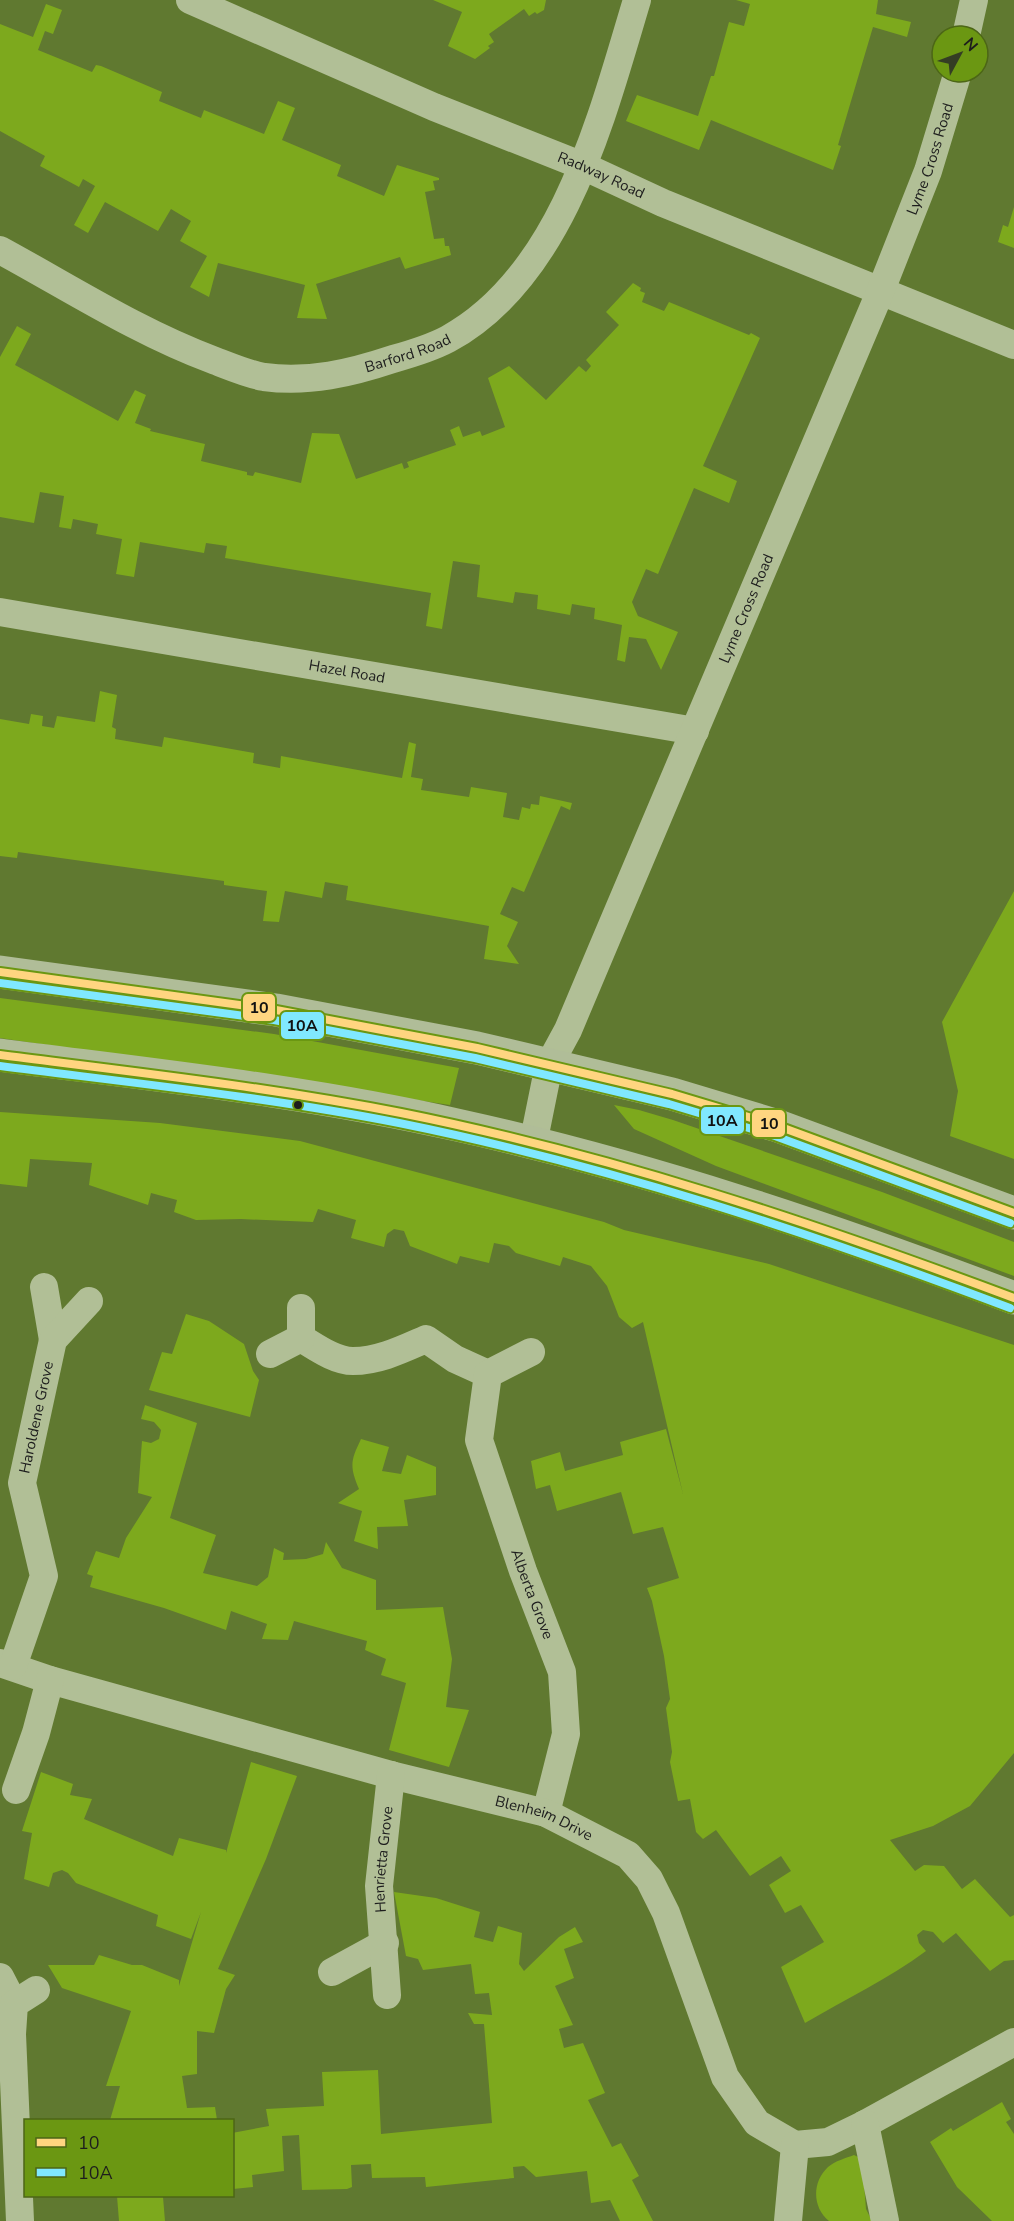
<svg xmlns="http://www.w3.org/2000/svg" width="1014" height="2221" viewBox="0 0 1014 2221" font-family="'Nunito Sans',sans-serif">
	<rect width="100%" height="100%" fill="#607930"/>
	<!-- green -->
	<path fill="#7da91d" d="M433 0H546L544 10 537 14 535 12 529 16 524 9 489 34 494 42 488 46 490 48 475 59 448 46 462 12Z
		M736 0H878L876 14 911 22 907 37 873 27 838 145 841 146 833 170 711 120 699 150 626 121 637 95 698 116 711 76H714L729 22 744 26 750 4Z
		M46 4 62 10 53 34 45 31 38 50 92 72 96 65 101 66 162 92 159 101 201 118 204 110 264 134 278 101 295 108 282 140 341 165 337 176 384 196 397 165 439 178V180L433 181 435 190 425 192 434 239 444 238 445 246H449L451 255 405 269 400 257 316 284 327 319 297 318 305 285 218 263 209 297 190 287 207 256 180 241 191 221 171 209 158 231 105 202 88 233 74 225 95 186 83 179 79 187 40 166 45 156 0 131V24L33 37Z
		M1014 207V248L998 242 1003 225 1008 227Z
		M633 283 641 288 640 291 645 293 642 302 664 311 669 302 749 335 751 333 760 338 703 466 737 481 729 503 694 488 658 574 646 569 632 602 638 616 678 632 661 670 646 639 629 637 625 662 617 660 622 625 594 619 595 608 572 604 570 615 537 609 538 595 515 592 513 603 477 597 480 565 453 561 442 629 426 626 431 593 225 558 227 546 206 543 204 553 140 542 134 577 116 574 122 539 96 534 98 524 73 519 71 529 59 527 64 496 40 492 34 523 0 517V357L17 326 31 334 15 365 118 421 135 390 146 395 135 423 151 429 150 431 205 444 201 461 247 472V475L253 476 255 472 301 483 312 433 339 434 356 479 402 463 404 469 409 467 407 462 456 445 450 430 459 426 463 437 480 431 482 436 505 427 488 378 509 366 546 400 579 366 586 372 591 366 586 360 619 325 606 312Z
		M100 691 117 695 112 727 116 729 115 739 162 747 164 737 254 753 253 763 280 768 281 756 402 778 409 742 416 744 411 777 423 779 421 790 469 797 471 787 507 793 503 817 519 820 522 807 530 809 531 804 539 805 540 796 572 803 570 810 561 806 524 892 512 887 500 914 518 922 507 946 519 964 484 959 489 926 346 900 348 886 325 882 322 898 285 891 279 922 263 921 267 891 224 885V881L18 852 17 858 0 856V719L29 724 31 714 43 716 42 726 54 728 57 716 95 722Z
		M1014 891V1159L950 1136 958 1091 942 1022Z
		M0 998 274 1034 459 1068 450 1105 0 1038Z
		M614 1105 639 1110 673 1120 882 1192 1014 1242V1276L716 1166 634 1129Z
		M0 1112 160 1123 300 1141 604 1222 624 1230 769 1264 1014 1345V1753L970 1806 933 1826 890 1840 915 1871 924 1865 944 1866 962 1889 975 1879 1010 1917 1014 1915V1960L1004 1961 990 1971 956 1933 943 1943 933 1932 923 1930 917 1935 919 1943 926 1951C888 1979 846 1999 805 2023L781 1967 824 1942 801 1905 785 1913 769 1885 791 1871 781 1856 750 1876 716 1830 703 1839 696 1832 690 1799 678 1801 670 1762 672 1752 666 1708 670 1699 664 1656 652 1601 647 1588 679 1578 663 1527 633 1534 621 1492 557 1511 550 1485 536 1489 531 1461 560 1452 565 1471 623 1455 620 1442 666 1429 683 1494 643 1322 632 1328 619 1317 607 1286 591 1266 563 1257 560 1266 516 1253 509 1246 494 1243 489 1263 460 1256 457 1264 410 1246 404 1231 394 1229 387 1234 384 1247 351 1238 356 1220 318 1209 313 1222 241 1219 196 1220 174 1212 177 1200 151 1193 148 1205 89 1185 92 1163 30 1159 27 1187 0 1184Z
		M186 1314 209 1321 244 1344 253 1371 259 1380 250 1417 149 1390 162 1352 172 1354Z
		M145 1405 197 1423 170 1518 216 1535 203 1573 257 1586 268 1577 274 1548 284 1553 283 1560 306 1559 323 1554 326 1542 342 1568 376 1580V1610L443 1607 452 1659 446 1707 469 1710 449 1767 389 1750 406 1683 381 1675 386 1659 365 1650 367 1641 294 1621 288 1640 262 1639 267 1624 231 1611 226 1630 164 1608 90 1587 93 1576 87 1574 96 1551 119 1558 126 1538 152 1497 138 1493 142 1441 151 1443 159 1439 161 1430 154 1422 141 1419Z
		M361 1439 389 1447 382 1471 401 1474 407 1455 436 1467V1495L404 1500 408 1526 377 1527 378 1549 354 1541 362 1511 338 1503 359 1489C349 1466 351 1460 361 1439Z
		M251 1762 297 1776 266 1859 218 1969 235 1975 226 1989 214 2033 197 2031V2074L182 2076 187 2108 215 2107 217 2120H110L120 2086H106L131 2011 62 1988 48 1965H94L99 1955 132 1965H142L179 1980V1986L201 1912 191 1939 156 1926 158 1915 76 1883 68 1873 62 1870 53 1873 49 1887 24 1879 32 1833 22 1831 41 1772 73 1784 70 1795 92 1799 84 1819 173 1856 179 1838 226 1850V1853Z
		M394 1892 436 1898 480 1912 474 1937 493 1942 498 1926 522 1933 519 1964 524 1971 559 1937 575 1927 583 1942 564 1949 574 1978 555 1986 573 2025 559 2029 564 2048 583 2043 605 2093 588 2100 612 2147 621 2143 639 2176 632 2180 653 2221H620L610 2200 591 2203 587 2171 536 2177 524 2166 513 2167 514 2178 426 2187 425 2177 372 2178 371 2164 351 2165 352 2187 347 2189 302 2190 299 2135 282 2136 284 2171 252 2175 253 2187 233 2189 232 2133 269 2126 266 2109 324 2106 322 2072 378 2070 381 2134 492 2123 484 2024H474L468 2013 492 2015 489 1993 475 1994 471 1964 423 1970 418 1959 406 1956Z
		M1002 2102 1011 2119 1006 2122 1014 2134V2221H992L957 2187 930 2142 951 2128 953 2131Z
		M854 2155 862 2159 866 2209 872 2221H829C812 2207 812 2182 828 2167 835 2161 846 2158 854 2155Z
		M117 2196H174L163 2197 165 2221H119Z"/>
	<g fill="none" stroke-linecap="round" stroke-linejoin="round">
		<!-- street -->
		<g stroke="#b1bf96" stroke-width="28">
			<path id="s1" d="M190 0 434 107 583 166 663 203 1014 345"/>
			<path d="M966 36 974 0"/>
			<path id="s2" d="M0 250C70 288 138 332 213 360 229 366 247 374 264 377 309 383 351 373 393 359 411 354 431 348 448 339 563 276 602 116 637 0"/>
			<path id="s3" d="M0 612 695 731"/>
			<path id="s4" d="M533 1144 549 1065 568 1030 600 954 881 290 928 171 958 72"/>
			<path d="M44 1287 53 1340"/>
			<path d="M301 1338C316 1347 335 1361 353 1361 379 1361 403 1349 426 1339L455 1359 488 1374"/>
			<path id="s5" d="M531 1352 488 1374 479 1440 523 1571 562 1672 566 1734 546 1813"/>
			<path d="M270 1354 301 1338V1308"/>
			<path id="s6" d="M0 1663 50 1680 391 1775 546 1813 628 1855 649 1879 666 1913 725 2077 757 2123 795 2145 828 2142 865 2124 1014 2042"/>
			<path id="s7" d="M13 1666 44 1576 22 1483 53 1340 89 1301"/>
			<path d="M16 1790 36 1733 50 1680"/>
			<path d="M332 1972 385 1943"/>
			<path d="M0 1977 14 2004"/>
			<path id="s8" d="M387 1995 379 1886 391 1775"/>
			<path d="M865 2124 885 2221"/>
			<path d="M20 2221 12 2034 14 2004 36 1990"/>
			<path d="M788 2221 795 2145"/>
		</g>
		<!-- highway -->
		<path stroke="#b0bd98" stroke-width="33" d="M0 972 276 1010 477 1048 672 1094 778 1126 1014 1213
			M0 1055C153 1075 307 1091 457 1125 648 1167 832 1229 1014 1298"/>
		<defs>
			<path id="bus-1" d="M0 972 276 1010 477 1048 672 1094 778 1126 1014 1213
				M0 1055C134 1072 268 1087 401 1113 611 1155 814 1223 1014 1298"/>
			<path id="bus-2" d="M0 983 274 1020 475 1058 669 1104 775 1136 1010 1223
				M0 1066C133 1083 267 1097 399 1123 608 1165 811 1233 1010 1308"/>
		</defs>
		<!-- bus-1 casing -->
		<use href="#bus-1" stroke="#6b9712" stroke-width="12"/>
		<!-- bus-2 casing -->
		<use href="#bus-2" stroke="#6b9712" stroke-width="12"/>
		<!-- bus-1 -->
		<use href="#bus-1" stroke="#ffd580" stroke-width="8"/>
		<!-- bus-2 -->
		<use href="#bus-2" stroke="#80e8ff" stroke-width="8"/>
	</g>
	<!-- markers -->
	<circle fill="#1d1d1d" stroke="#6b9712" stroke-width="2" cx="298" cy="1105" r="5"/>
	<g text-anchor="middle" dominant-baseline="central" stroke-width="4.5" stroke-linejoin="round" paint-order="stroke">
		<!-- street labels -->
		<g font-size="15" fill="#1d1d1d" stroke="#6b9712">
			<text stroke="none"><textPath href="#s4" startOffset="1064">Lyme Cross Road</textPath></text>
			<text stroke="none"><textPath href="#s1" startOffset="447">Radway Road</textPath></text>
			<text stroke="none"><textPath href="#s2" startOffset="441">Barford Road</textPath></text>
			<text stroke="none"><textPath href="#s4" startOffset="578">Lyme Cross Road</textPath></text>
			<text stroke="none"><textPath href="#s3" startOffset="352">Hazel Road</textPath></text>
			<text stroke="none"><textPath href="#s7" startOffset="258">Haroldene Grove</textPath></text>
			<text stroke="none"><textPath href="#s5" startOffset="278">Alberta Grove</textPath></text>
			<text stroke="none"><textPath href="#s6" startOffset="566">Blenheim Drive</textPath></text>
			<text stroke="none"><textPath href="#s8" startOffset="136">Henrietta Grove</textPath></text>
		</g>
	</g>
	<g stroke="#6b9712" stroke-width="2">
		<rect x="242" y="993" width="34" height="29" rx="6" fill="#ffd580"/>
		<rect x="280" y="1011" width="45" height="29" rx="6" fill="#80e8ff"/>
		<rect x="700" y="1106" width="45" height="29" rx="6" fill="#80e8ff"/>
		<rect x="751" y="1109" width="35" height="29" rx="6" fill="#ffd580"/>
	</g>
	<g font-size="16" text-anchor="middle" font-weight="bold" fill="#111">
		<text x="259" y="1013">10</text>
		<text x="302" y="1031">10A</text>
		<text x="722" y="1126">10A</text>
		<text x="769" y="1129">10</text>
	</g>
	<!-- legend -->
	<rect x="24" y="2119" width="210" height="78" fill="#6b9712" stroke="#4c6616" stroke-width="1.5"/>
	<rect x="36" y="2138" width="30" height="9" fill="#ffd580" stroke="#4c6616" stroke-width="1.5"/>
	<text x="78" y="2149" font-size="18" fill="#1d1d1d">10</text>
	<rect x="36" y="2168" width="30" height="9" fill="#80e8ff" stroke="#4c6616" stroke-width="1.5"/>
	<text x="78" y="2179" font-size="18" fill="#1d1d1d">10A</text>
	<!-- north arrow -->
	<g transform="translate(960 54) rotate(49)"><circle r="28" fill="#6b9712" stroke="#4c6616" stroke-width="1.5"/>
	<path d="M0-4.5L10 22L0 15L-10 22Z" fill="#343d24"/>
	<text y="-9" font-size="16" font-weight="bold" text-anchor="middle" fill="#1d1d1d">N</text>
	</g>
</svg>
